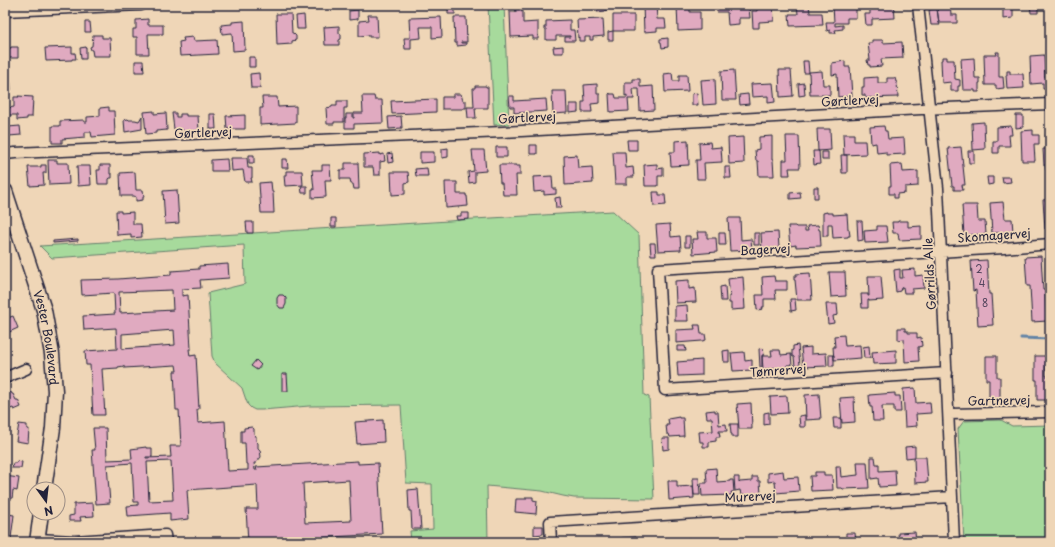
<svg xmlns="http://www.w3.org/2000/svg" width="1055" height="547" viewBox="0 0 1055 547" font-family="'Playpen Sans',sans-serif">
	<rect width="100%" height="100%" fill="#efd6b7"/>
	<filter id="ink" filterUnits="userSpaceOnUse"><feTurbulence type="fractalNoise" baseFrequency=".025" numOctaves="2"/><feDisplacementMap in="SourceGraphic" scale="8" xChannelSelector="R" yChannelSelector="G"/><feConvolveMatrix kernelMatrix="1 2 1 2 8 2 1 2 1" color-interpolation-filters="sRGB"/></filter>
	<g filter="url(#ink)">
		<!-- green -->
		<path fill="#a7da9c" stroke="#647e6c" d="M488 5H504L509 124 494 125Z
			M613 211 639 235 644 395 649 397 654 499 574 498 563 496 542 491 487 486 488 542H411L410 531 433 529 432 484 406 483 401 405 309 406 262 410H255L251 408 248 405 245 397 242 388 215 363 212 356 208 293 245 284 244 245 52 258 40 246 449 221 474 219Z
			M1001 420 1012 426 1050 425V542H964L958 429 964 421Z"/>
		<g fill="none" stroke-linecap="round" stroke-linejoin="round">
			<!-- stream -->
			<path stroke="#6384a6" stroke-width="3" d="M1021 338 1050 339"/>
		</g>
		<!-- building -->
		<path fill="#e0aac0" stroke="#22223b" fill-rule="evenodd" d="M448 5H455V14H448Z
			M515 5H521V12L523 11V23L538 22V36V35V39H533V36L511 37 510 12H516Z
			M597 5H606V11L597 12Z
			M643 5H656L657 19H665L666 28H657V31L644 32Z
			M677 5H690V12H700V30L678 31Z
			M717 5H738V8H749L750 18H739V24L728 25 727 12H717Z
			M757 5H773L774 21 759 22V28H753L752 11H757Z
			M797 5H809L810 13H822L823 25 790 26 789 14H798Z
			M833 5H847V7H856V18H847V23H835V26L843 25V29L835 30 836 33H830V30L827 31 826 22H834Z
			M870 5H894L895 18 872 19V25H866L865 14H870Z
			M935 5H950L951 15H957V23H939L937 8H936Z
			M997 5H1013V18L1003 19V6H997Z
			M1030 5H1050V7L1038 8V13H1031Z
			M937 9 939 23 940 25H931L929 10Z
			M358 10V19L349 20V11Z
			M276 14H291L292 33H293L296 36V40L292 41V44L277 45Z
			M304 15 305 29H297L296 16Z
			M368 15H377L378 37H369V35L359 36V21L369 20Z
			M613 15H634V31H613Z
			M441 17 442 37 432 38V27H420L421 38 411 39V49H405L404 38H410L409 18Z
			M454 17H466L467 42H461V43H466V45L457 46V43H455Z
			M148 19V25H163V34H148L149 54H137V37H133V29H136V20Z
			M603 19 604 36 593 37V40H590V37H585V41H579V37L578 38 577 20Z
			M570 20V30H574L575 41H565V37H570V36H556V40H546V29H544V27H546V21Z
			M244 21 245 50 233 51 232 33 222 34 221 25 232 24V22Z
			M85 22H90L91 32H85Z
			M339 26V33L341 34V39L339 40V45H325L324 27Z
			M613 31V40H608V32Z
			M93 35H102V38H110L111 56H93L92 50H91L90 47 92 46Z
			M193 37 194 41 217 40 218 54 180 56 179 42 184 41 183 38Z
			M668 38V47L662 48 661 42H660V39Z
			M872 40H883V43L902 42 903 58 881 59 882 66 870 67V65H868L867 60H870L868 43H872Z
			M563 46V53H554L553 47Z
			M11 47H18V58H6L5 61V48H11Z
			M72 47V53H75L76 59H72V60L46 61 45 48Z
			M86 47V59H81L80 48Z
			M996 52H999V77H1003L1004 88 996 89V85H985L984 55H997Z
			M1044 55 1045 77H1049L1050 89H1043V83L1031 84 1030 56Z
			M249 57H255V67H249Z
			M942 57H947V60H954L955 79 960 80V86H958V91H951V82L942 83 941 60H942Z
			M974 58 975 78H980V83H979V92H975V90H963L961 59Z
			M135 61H143L144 72H135Z
			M803 61H808L809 73H804Z
			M845 61V67H850L852 96 838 97 837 74 832 75V63Z
			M5 66 6 73H10L11 90H5Z
			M734 70 736 100H722L721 71Z
			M779 70H791L793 96 780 97Z
			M822 71 823 85H830V95H810L809 72Z
			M1007 71H1010V74H1023L1024 88 1007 89 1006 75H1007Z
			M259 73 260 88H251L250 74Z
			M672 73 673 81H679V75H687L688 91 665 92 664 74Z
			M878 77V83H887V78H895L896 82H897L898 97 865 98V95H862V87H864V78Z
			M633 79H640V87L653 86 654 110 640 111 639 89H633L634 99H628L629 111 610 112 609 94 610 93V94H615L616 98H627V95L625 96V82H633Z
			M715 79 716 104 703 105 701 80Z
			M773 83 775 102 768 103V96L752 97 751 84Z
			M804 83 805 95 799 96 798 84Z
			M597 84V94H600V103L591 104 592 112H582V102H585L584 85Z
			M475 86H486V87H488V108H475L476 118H468L467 107H474L473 88H475Z
			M552 91H566L567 113 553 114Z
			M697 93 698 105H692V94Z
			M453 94H461L463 101H466V108H463V109H442V97H453Z
			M748 94 749 104 740 105 739 95Z
			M18 96 33 97 32 117H27V119L17 120V115H9L8 108 14 107V97H19Z
			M362 96H374L375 100H382L383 123 354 124V128H345V118H346V114H353V118H354V113H363Z
			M509 96H514V101L546 99 547 111 514 113V107H510Z
			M262 97H277L278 107 296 106V123L260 125V108H263Z
			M436 99V112L392 114 391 101Z
			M337 101H347V108H344V122H334V124H327L326 108 332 107V106H337Z
			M570 104H578V112L570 113Z
			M109 107V111H114L115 135 92 137 91 132H85V137L62 139V143H52V126H60V121L84 120V122H87V117L100 116V108Z
			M154 111V114L166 113 167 130 156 131V133L146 134 144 112Z
			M172 113H176V117H180V114H186V116H198L199 131 183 132V130L174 129Z
			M210 114H215L216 129H210Z
			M245 115V129H227L226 116Z
			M1016 115H1023V127L1016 128Z
			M142 116V129L125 132 124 120 128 119 129 120H135L139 121Z
			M401 116 402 128 389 129 388 117Z
			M984 122 985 149 973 150 972 123Z
			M20 126 21 135 9 136 8 127Z
			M884 126 885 131H887L888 139 904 138 905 154 886 155V152L877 153 876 143 871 144 870 127Z
			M1011 126 1012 135H1009L1010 146H999V153H993V141H997V127Z
			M817 129H830L831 150 818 151Z
			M1033 130V135H1039V144H1034L1035 161H1022L1021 131Z
			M843 134H854V141H865L866 154 844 155Z
			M1046 134H1050V183H1048L1047 170H1046L1045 165H1044L1043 149H1047Z
			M772 136V160H773L774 176H759L758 161H756L755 150 759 149V137Z
			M786 136H799L800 168H789L790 175H783V160H787Z
			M743 137 744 163 729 164 728 138Z
			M627 140H637V150H628Z
			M688 140 689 165 671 166 670 152H675V141Z
			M710 142 711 148 721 147 722 162 704 163 705 179H697L696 160H700L699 143Z
			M530 145H537V154H530Z
			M496 147H507V157H496Z
			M961 147 965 185H962L963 190H954V186H952L948 148Z
			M448 148V157L442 158V149Z
			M472 150H484L486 171 475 172V182L469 183 468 172 474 171Z
			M813 151H819L820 164 814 165Z
			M968 151H974V163H969Z
			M420 152H434V162L420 163Z
			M613 152H625L626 168 633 167 634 177H627V184H615Z
			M822 152H828V160H822Z
			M380 153V155L384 154 385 161 380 162V175H374L373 167H364V154Z
			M392 153 393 162 388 163 387 154Z
			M249 155H254V163H249Z
			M577 155 578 168 592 167 593 183 565 185 564 156Z
			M841 155H847V173H842Z
			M231 158H247L248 168H252V178H251L252 182H245L243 170 232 171Z
			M227 159 228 171H211V160Z
			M282 159H287L288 168H282Z
			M48 160H57V163H68L69 184 49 185Z
			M345 163H358L359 189H354L353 184H351L350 179H340V170H345Z
			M657 164V169L663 168V176H658V186H645L644 165Z
			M902 164 903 172 918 171V186L905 187V193L897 194V198H894V194H889V186H891L890 165Z
			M41 165H46V173H43L44 185 30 186 28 167H41Z
			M100 165H110V174H112V178H110L109 179V184H98L97 170H100Z
			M322 165H330L331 180H325L326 197 312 198V190H314L312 170H322Z
			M499 165H516V166H520V175H516L517 195H503L502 183H500Z
			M77 166H90L91 185 78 186Z
			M725 167H730L731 178H725Z
			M427 168 428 176H416L415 169Z
			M286 171H302L303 185 285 186 284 175H286Z
			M135 172 136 190H143L144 197H143V200L136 201V197L134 196H121L120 173Z
			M391 172H408L409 182 405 183V194L392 195Z
			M552 176 553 189H556V194L544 195V191L534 192 533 177Z
			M987 177H993V184L988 185Z
			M1002 177H1010L1011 182 1003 183Z
			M271 182 272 192H273L274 213H261L259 183Z
			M445 182H457V194H466V196H467L468 206 446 208Z
			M301 186H307V193H302Z
			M814 187H818V198H814Z
			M177 190 179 223 165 224 163 191Z
			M653 192H659V195H665L666 205 654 206Z
			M800 192 801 198 790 199V193Z
			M560 197 561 208H556L555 198Z
			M1050 199V229H1045L1043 200Z
			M1003 202 1005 219H1012L1013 232 992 233 990 203Z
			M962 205H977L978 221H985L986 234 964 235Z
			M116 211H121V213L133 212V224H141L142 237 131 238V234L117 235Z
			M827 212V213H833V215L847 214 848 229H849L850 236H848V237L833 238 832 224H828V236H823V213Z
			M461 213H469V219L457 220 456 216H461Z
			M331 218H336V227H331Z
			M728 218H740L741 240 751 239 752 250 730 251Z
			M857 221H862L863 240 858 241Z
			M898 221H908V227L921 226V239L899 240 898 233H893L892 222H898Z
			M246 222H253V233H247Z
			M670 224 671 237 680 236 681 250 658 251 656 225Z
			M818 225 819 230H820L821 246 796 247V245L790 246 788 226H795L796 227H805V231H808L807 226Z
			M877 226H886L888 242 865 243 864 231 877 230Z
			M697 232H707V238H716L717 252 693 254 692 239H698Z
			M778 232 779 248 762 249 761 233Z
			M719 233H725L726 245H719Z
			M754 233H759V245H754Z
			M685 236H690V247H685Z
			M78 239V241L53 243V241Z
			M650 243H655L656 255H651Z
			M1041 256 1043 290H1045L1047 321 1032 322 1030 286H1027L1025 257Z
			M987 260 989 294H991L993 325 978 326 976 290 973 291 971 261Z
			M228 264 229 278 200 280 201 288 182 289V296L188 295 191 349H189L190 356 196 355 199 409H197L198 423 225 421 228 471 248 470V464H246L245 443H241V431H244V428L252 427 254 429V434L256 436V441L258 443V448L260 450 261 457 256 463H254L255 470H257L256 467 358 461V464L378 463 382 534 281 540V542H248L246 509H258L257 485 187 490 189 519 170 521V513L128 516 127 506 138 505V502H134L132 463 107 465 110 503 96 504 92 450H95L93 428H106L107 460 132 459 131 449 146 447V448H152V457H146V458L171 457 170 446H181L179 410H176L174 371H177L176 365 124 368V366L118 367V368L102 369 105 415H93L90 365H86L85 351 117 349 116 328 84 330 83 316 115 314 114 293 82 295 81 280 118 279 171 275V271L199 269V266ZM172 290 173 310 120 313 119 292ZM174 330 175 345 122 349V334ZM171 461 173 500 149 501 147 462ZM349 480 351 521 305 523 303 483Z
			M900 269V278H903L902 270 915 269V276L923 275 924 288 912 289V293H904L903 287 901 288 900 291 896 292 894 270Z
			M829 272H845L846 296 831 297Z
			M810 273 812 300H797L795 280H794V276H796V274Z
			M774 276 775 281H787V290H775L776 299H764V307H762L763 309 757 310 756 295H763L762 277Z
			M868 276H881L883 300 869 301V300H868V308H862L861 294H868V296H869Z
			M743 277 745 309 731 310V303H729V296H730L728 279Z
			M689 280V289L695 288 696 302 676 303 675 281Z
			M725 286 726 301H721L720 287Z
			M279 295H283L286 298V304L284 308H280L277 304V298Z
			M790 299H795L796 310 791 311Z
			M826 304H837L838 315 833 316 834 323 828 324Z
			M687 305 688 321H675V306Z
			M13 316 18 328 7 333 5 329V319Z
			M694 325H700L701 334H705L706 340 702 341 676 343V330L695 329Z
			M898 328H905V331H908V333H917V338L921 337 922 346 918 347 919 361 905 362 904 339 898 340Z
			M844 335 845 346 860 345 861 358 834 360 833 347H835L834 336Z
			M798 345 800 365 795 366 794 357 792 356V350H793V346Z
			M677 346H685L686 351H677Z
			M869 346 870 358H864L863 347Z
			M811 347V354L826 353 827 366 803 367 801 348Z
			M763 348 764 355H762V367H760L759 349Z
			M729 350V362H724L723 351Z
			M771 350H780L781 355 791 354 792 365H787V368L763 369 762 356H772Z
			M896 350V363L873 364 872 352Z
			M744 352 745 361 752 360V370L733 371 731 353Z
			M829 355H834V366H829Z
			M986 356H997V377H1000V401H989V380H986Z
			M1035 356H1046V376H1048L1049 400H1037V380H1035Z
			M256 360 261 365 257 370 251 366Z
			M702 360V375L678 376 677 362Z
			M282 374H287L288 391H282Z
			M915 388 916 403 930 402 931 413 916 414 917 426 905 427 903 389Z
			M11 392 12 394H13L16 400H18L21 407 14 410 13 408 5 411V395Z
			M895 393V396H900L901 412H894V406H882L883 421H873L872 407H870L869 395Z
			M819 394 821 419 806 420 805 395Z
			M787 396 788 413 771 414 770 397Z
			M854 397 855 422 842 423 840 398Z
			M751 403 752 429H739L737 404Z
			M715 410V412H718L719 425 726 424 727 431H719L720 437H716V441L709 442V447H703V442H700L699 432 713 431 712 418H707L706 411Z
			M769 412V424L764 425V413Z
			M805 415V427H800L799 416Z
			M679 417V418H683L684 436 670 437 669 434H667L666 425H669L668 419Z
			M833 418H841V428H834Z
			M383 420 384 442 357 444 355 422Z
			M19 424 27 425V429H29L28 443 16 441Z
			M730 424H738V437H732V434H731Z
			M662 438H669V449L663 450Z
			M915 446V457L906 458 905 447Z
			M871 457H875L876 464H879V471L895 470 896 486 879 487 878 478 871 479Z
			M916 457H926L928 482 915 483 914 458Z
			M17 461 22 462 21 468H12L13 463H16Z
			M857 462H867L869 488 843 489 842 488H837L836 466H840L841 477 858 475Z
			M716 468 717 482 730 481V480H733L734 492H731L732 495 702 496 701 483H707L706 469Z
			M783 471 784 478 798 477 799 491 776 493 775 481 768 482V473Z
			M815 472H824V475H832L833 490 811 491 810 476H815Z
			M5 476 19 478 17 491 13 490 12 499 5 498Z
			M734 477H739V483L740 482 752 481V477H758V481H760L761 494 741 495 740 490 735 491Z
			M693 478H699L700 495H694Z
			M668 481H677V487L693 486 694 498 669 500Z
			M418 489 421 529H412L411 511H409L408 490Z
			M526 497H533V500L537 501 536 514 515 512 516 499H526Z
			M93 503 94 516 80 517 81 521H69V516L74 515V504Z
			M5 510 8 511V514L14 515 11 538 5 534Z
			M534 526H543V534L534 535Z
			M915 532 916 541H927V542H899L898 533Z
			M846 533H855L856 542H846Z
			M636 537V542H623L622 538Z"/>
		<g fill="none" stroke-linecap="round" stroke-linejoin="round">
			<defs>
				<path id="minor" d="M918 5 938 188 954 542
					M5 11 141 5
					M5 154 15 153 503 132 921 109 1050 104
					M947 373 665 390 658 269 1004 248 1050 244
					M5 378 26 369
					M949 414 1050 412
					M38 539 74 541 165 535 166 542
					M551 542 550 522 952 497"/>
				<g id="secondary">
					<path id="s1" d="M5 191 44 310 52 354 55 391 53 428 44 489"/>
					<path d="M37 542 41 513"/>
				</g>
			</defs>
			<!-- minor casing -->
			<use href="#minor" stroke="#22223b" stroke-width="13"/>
			<!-- secondary casing -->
			<use href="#secondary" stroke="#22223b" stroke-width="17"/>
			<!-- minor -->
			<use href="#minor" stroke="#efd6b7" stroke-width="10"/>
			<!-- secondary -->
			<use href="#secondary" stroke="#efd6b7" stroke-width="14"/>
		</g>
	</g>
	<g text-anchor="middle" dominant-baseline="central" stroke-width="3.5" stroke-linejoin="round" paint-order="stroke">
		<!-- number labels -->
		<g font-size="10" fill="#52445c">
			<text x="979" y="268">2</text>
			<text x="982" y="282">4</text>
			<text x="985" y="302">8</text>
		</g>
		<!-- street labels -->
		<g font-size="12" fill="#22223b" stroke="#efd6b7">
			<text transform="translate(850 100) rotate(-3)">Gørtlervej</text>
			<text transform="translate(527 117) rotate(-3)">Gørtlervej</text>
			<text transform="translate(203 132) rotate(-2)">Gørtlervej</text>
			<text transform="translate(994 235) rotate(-4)">Skomagervej</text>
			<text transform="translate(765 249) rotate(-3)">Bagervej</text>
			<text transform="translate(929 274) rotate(-93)">Gørrilds Alle</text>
			<text stroke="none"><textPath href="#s1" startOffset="153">Vester Boulevard</textPath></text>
			<text transform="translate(778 370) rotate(-4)">Tømrervej</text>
			<text transform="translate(999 400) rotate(-1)">Gartnervej</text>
			<text transform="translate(750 496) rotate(-3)">Murervej</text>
		</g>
	</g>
	<!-- margin -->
	<rect width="1055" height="547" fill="none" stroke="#efd6b7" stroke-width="20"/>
	<rect x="10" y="10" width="1035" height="527" fill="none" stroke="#22223b" stroke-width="1.5" filter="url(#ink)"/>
	<!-- north arrow -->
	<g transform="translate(46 501) rotate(165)"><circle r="19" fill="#efd6b7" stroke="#9d8e85"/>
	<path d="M0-3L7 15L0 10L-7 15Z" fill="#22223b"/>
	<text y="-6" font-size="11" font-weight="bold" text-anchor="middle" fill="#22223b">N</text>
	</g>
</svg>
